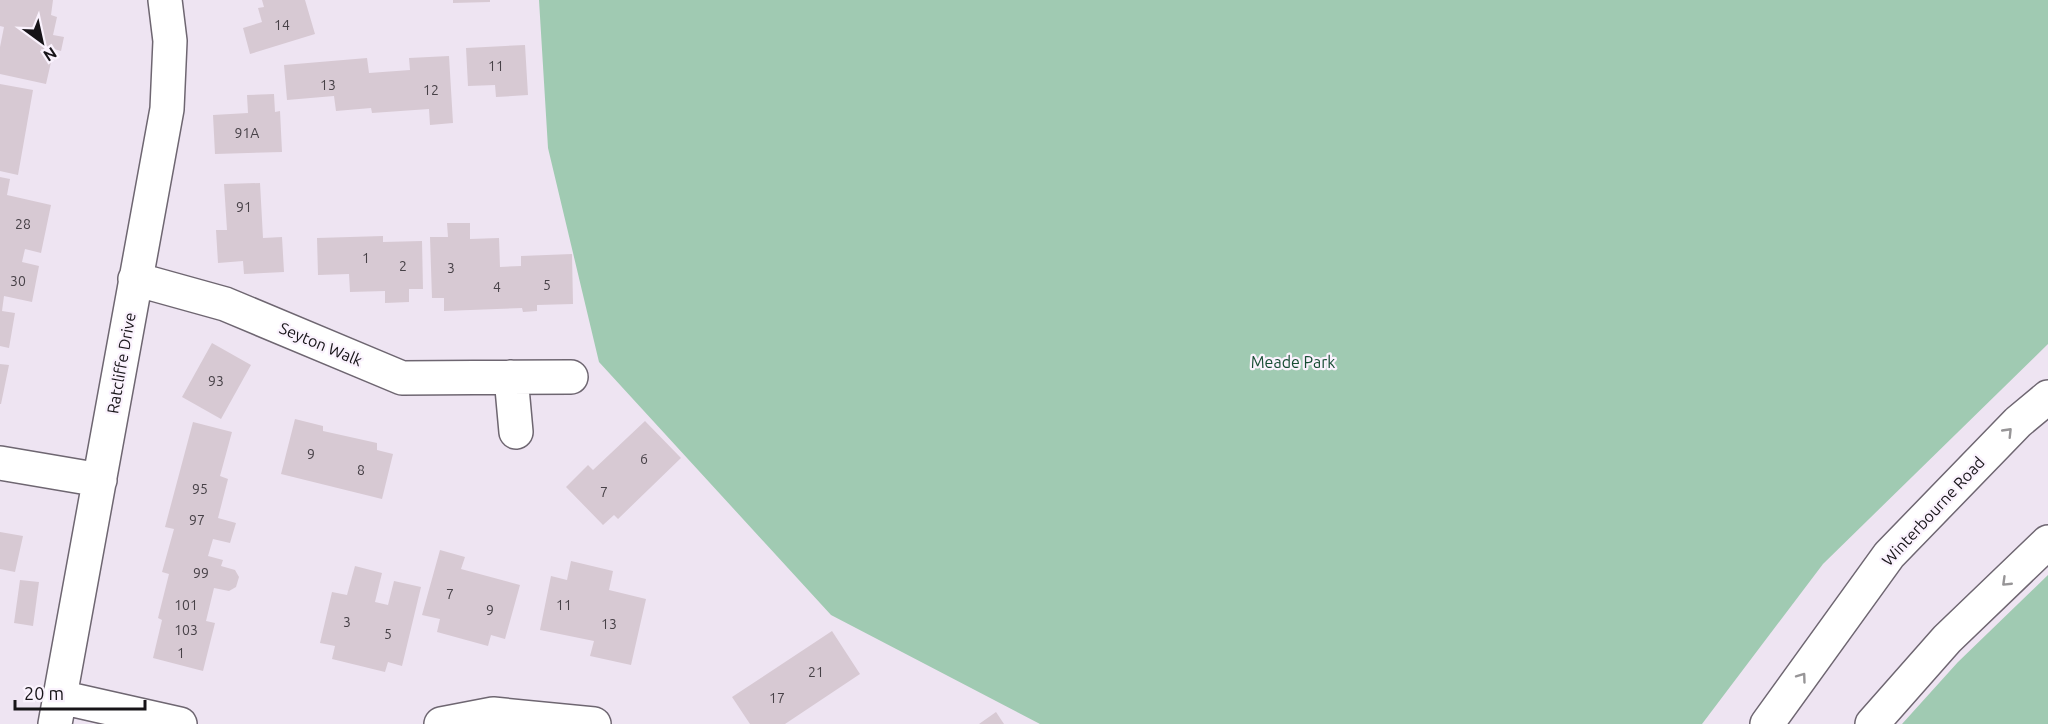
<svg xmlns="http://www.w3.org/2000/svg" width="2048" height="724" viewBox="0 0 2048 724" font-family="Ubuntu,sans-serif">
	<rect width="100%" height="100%" fill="#eee4f2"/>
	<!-- green -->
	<path fill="#a0cab2" d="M539 0H2048V344L1823 564 1702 724H1040L831 615 599 362 548 148Z
		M2048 575V724H1902L1958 662Z"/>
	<!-- building -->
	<path fill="#d7c9d3" d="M0 0H53L51 15 57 17 53 35 64 37 61 51 54 49 46 84 0 74V47L4 27 0 26Z
		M262 0H305L315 34 250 54 243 28 262 22 258 8 264 7Z
		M453 0H490V2L453 3Z
		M525 45 528 95 496 97 495 85 468 86 466 48Z
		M449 56 453 123 430 125 429 109 372 113 371 108 336 111 334 96 287 100 284 65 367 58 369 73 410 70 409 58Z
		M0 84 33 90 18 175 0 171Z
		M274 94 275 112 280 111 282 152 215 154 213 115 248 113 247 95Z
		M0 177 10 179 7 195 51 205 41 253 25 249 22 262 39 266 32 302 4 296 2 311 15 313 9 348 0 346Z
		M260 183 263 238 282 237 284 272 244 274 243 261 218 263 216 230H227L224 184Z
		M447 223H470V239L499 238 500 267 521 266V256L572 254 573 304 537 305V311L523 312 522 308 444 311V298H432L430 237H448Z
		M383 236V242L422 241 423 289H409V302L385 303V291L350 292 349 274 318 275 317 238Z
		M212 343 251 365 221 419 182 397Z
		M0 364 9 365 1 404H0Z
		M295 419 323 426V431L377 443V450L393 454 382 499 281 474Z
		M645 421 681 458 618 519 614 515 603 525 566 487 588 465 593 470Z
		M193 422 232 432 220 476 228 479 218 518 236 523 230 543 213 539 208 556 223 560 221 566 235 570 239 577 236 587 229 591 214 588 206 621 215 623 203 671 153 658 162 620 158 618 169 574 162 572 174 529 165 527Z
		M0 532 23 536 15 572 0 569Z
		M440 550 465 557 461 569 520 585 505 639 491 635 488 646 437 632 440 619 422 615Z
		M571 561 613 571 609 590 646 599 631 665 590 656 594 641 540 630 551 576 567 580Z
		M355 566 382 573 375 602 388 605 394 581 421 587 402 666 388 662 385 672 332 659 335 646 320 643 332 592 347 595Z
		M20 580 39 582 33 626 14 623Z
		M832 631 860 674 785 724H750L732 697Z
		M996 712 1004 724H979Z"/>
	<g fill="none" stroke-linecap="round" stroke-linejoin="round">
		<defs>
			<path id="minor" d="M135 279 225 304 402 378 571 377
				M511 377 516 432
				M0 463 100 480
				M60 697 180 724
				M55 724 167 109 170 41 165 0
				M441 724 493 714 594 724"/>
			<path id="secondary" d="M1767 724 1889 555 2018 422 2048 397
				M1872 724 1947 639 2048 542"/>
		</defs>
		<!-- minor casing -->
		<use href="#minor" stroke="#6e6671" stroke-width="36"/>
		<!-- secondary casing -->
		<use href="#secondary" stroke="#6e6671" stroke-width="36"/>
		<!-- minor -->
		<use href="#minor" stroke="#fff" stroke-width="33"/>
		<!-- secondary -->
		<use href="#secondary" stroke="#fff" stroke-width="33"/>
	</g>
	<!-- one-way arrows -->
	<defs><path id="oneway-chevron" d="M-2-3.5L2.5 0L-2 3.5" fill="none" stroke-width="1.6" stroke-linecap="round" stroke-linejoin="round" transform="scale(1.5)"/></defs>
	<g stroke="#979597">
		<use href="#oneway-chevron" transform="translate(2008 432) rotate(-46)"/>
		<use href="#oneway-chevron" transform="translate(2006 582) rotate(136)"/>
		<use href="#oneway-chevron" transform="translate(1802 677) rotate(-54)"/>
	</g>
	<g text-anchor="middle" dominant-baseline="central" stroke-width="4.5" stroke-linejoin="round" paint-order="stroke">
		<!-- number labels -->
		<g font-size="14" fill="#474147">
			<text x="282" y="25">14</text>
			<text x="496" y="66">11</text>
			<text x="328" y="85">13</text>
			<text x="431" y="90">12</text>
			<text x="247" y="133">91A</text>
			<text x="244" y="207">91</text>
			<text x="23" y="224">28</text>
			<text x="366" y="258">1</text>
			<text x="403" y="266">2</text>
			<text x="451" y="268">3</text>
			<text x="18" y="281">30</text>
			<text x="547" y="285">5</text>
			<text x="497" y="287">4</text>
			<text x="216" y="381">93</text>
			<text x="311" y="454">9</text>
			<text x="644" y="459">6</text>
			<text x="361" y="470">8</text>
			<text x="200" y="489">95</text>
			<text x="604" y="492">7</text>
			<text x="197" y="520">97</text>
			<text x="201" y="573">99</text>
			<text x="450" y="594">7</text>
			<text x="186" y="605">101</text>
			<text x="564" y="605">11</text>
			<text x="490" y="610">9</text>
			<text x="347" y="622">3</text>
			<text x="609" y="624">13</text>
			<text x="186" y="630">103</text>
			<text x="388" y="634">5</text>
			<text x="181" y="653">1</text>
			<text x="816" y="672">21</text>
			<text x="777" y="698">17</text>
		</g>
		<!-- street labels -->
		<g font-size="16" fill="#171418" stroke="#faf2fd">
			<text transform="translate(321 344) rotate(23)">Seyton Walk</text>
			<text transform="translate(121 363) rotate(-80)">Ratcliffe Drive</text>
			<text transform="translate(1933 511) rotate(-47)">Winterbourne Road</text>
		</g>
		<!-- park labels -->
		<g font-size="16" fill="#174c33" stroke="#faf2fd">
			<text x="1293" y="362">Meade Park</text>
		</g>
	</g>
	<!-- north arrow -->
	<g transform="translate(42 42) rotate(147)" stroke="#faf2fd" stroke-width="4.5" paint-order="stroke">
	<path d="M0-4.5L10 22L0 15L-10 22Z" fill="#171418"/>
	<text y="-9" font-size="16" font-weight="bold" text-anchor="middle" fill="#171418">N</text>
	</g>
	<!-- scale -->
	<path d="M15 700v9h130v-9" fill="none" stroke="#171418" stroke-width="3"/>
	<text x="24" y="700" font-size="18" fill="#171418" stroke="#faf2fd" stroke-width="4.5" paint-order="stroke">20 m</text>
</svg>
